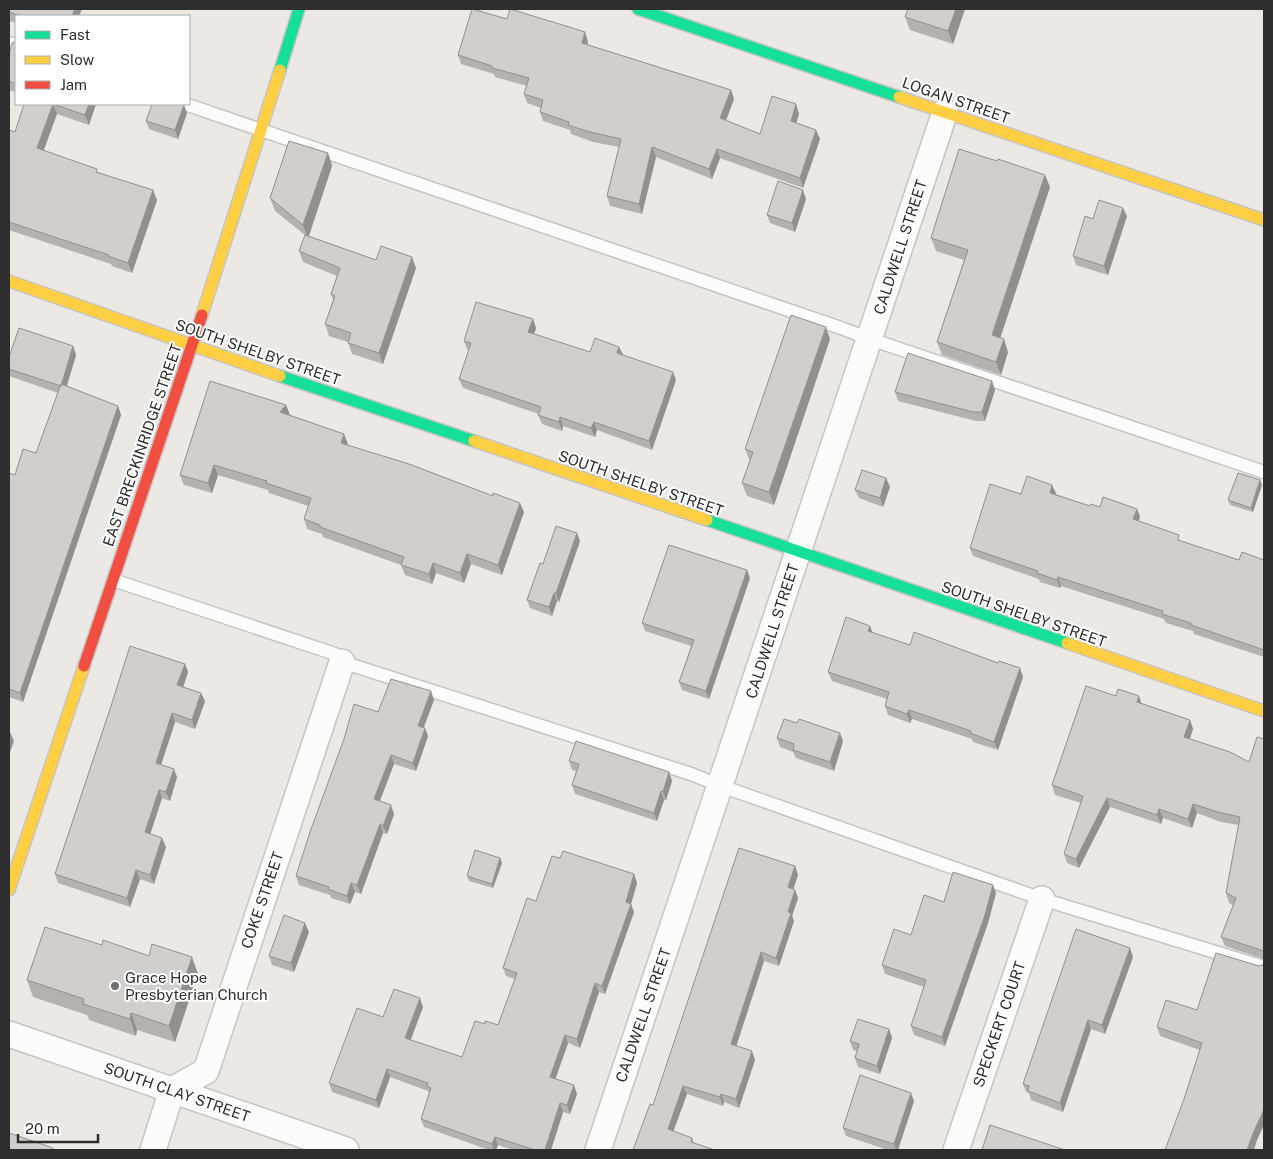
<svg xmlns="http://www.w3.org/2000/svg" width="1273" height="1159" viewBox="0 0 1273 1159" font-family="'Public Sans',sans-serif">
	<rect width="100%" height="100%" fill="#ece8e4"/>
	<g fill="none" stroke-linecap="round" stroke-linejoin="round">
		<defs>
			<path id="lane" d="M9 43 16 45
				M185 104 841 328 870 339 1264 472
				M113 580 335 654 342 662 691 774 721 786 1042 899 1264 967"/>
			<path id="street" d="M9 1034 346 1150
				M153 1150 172 1090 206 1071 342 662
				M598 1150 945 112
				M956 1150 1042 899"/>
			<path id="fast" d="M638 9 899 97
				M280 70 299 9
				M280 376 474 441
				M707 520 1067 643"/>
			<path id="slow" d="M899 97 1264 220
				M9 281 280 376
				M202 315 280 70
				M474 441 707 520
				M1067 643 1264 711
				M9 890 84 666"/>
			<path id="jam" d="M84 666 202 315"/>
		</defs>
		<!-- lane casing -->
		<use href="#lane" stroke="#c5c4c5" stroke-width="15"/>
		<!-- street casing -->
		<use href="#street" stroke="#c5c4c5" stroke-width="28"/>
		<!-- fast casing -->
		<use href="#fast" stroke="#c5c4c5" stroke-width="14"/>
		<!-- slow casing -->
		<use href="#slow" stroke="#c5c4c5" stroke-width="14"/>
		<!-- jam casing -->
		<use href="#jam" stroke="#c5c4c5" stroke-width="14"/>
		<!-- lane -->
		<use href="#lane" stroke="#fcfcfb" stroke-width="12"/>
		<!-- street -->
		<use href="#street" stroke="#fcfcfb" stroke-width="25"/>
		<!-- fast -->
		<use href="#fast" stroke="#16e098" stroke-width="11"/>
		<!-- slow -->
		<use href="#slow" stroke="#ffcf43" stroke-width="11"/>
		<!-- jam -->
		<use href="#jam" stroke="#f24e42" stroke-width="11"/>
	</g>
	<!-- wall -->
	<path fill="#b4b1af" d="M9 9H82L79 16H16V23L9 21Z
		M908 9H965L953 44 910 30 905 17Z
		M507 19 585 32 588 42V45L731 90 734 99 726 121 760 134 799 114 796 123 816 130 820 139 803 188 720 158 712 179 656 157 642 214 610 206 607 196 619 147 593 142 571 134 570 130 543 121 540 112 541 108 527 103 524 94 527 86 495 77 494 74 461 64 458 55Z
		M16 42V92L9 90V54Z
		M24 104H96L89 125 57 114 43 150 98 172 157 200 132 273 112 266 111 264 9 230V130L15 132Z
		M187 113 178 139 149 129 146 121Z
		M328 153 332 166 309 236 376 260 416 268 383 364 352 354 348 342 329 336 325 324 333 300 331 294 337 276 303 262 299 251 305 235 275 211 270 198Z
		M1050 187 1000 338 1008 352 1001 375 942 355 937 342 964 260 936 251 931 238Z
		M806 199 795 232 770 223 767 215Z
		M1127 216 1108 275 1076 265 1073 256 1093 219Z
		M533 319 536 328 534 334 590 352 619 347 623 355 676 380 652 450 597 430 595 437 563 426 562 431 542 424 538 415 539 414 463 388 459 379 469 350 467 349 464 341Z
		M830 339 774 505 747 496 742 483 750 461 745 449Z
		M73 346 76 355 67 386 118 406 121 415 23 702 9 697V473L15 475 36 453 58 393 9 376V369Z
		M992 381 995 390 985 421H976L898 401 895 392Z
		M286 405 290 415 344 434 347 445 524 512 502 575 471 564 464 583 436 573 432 584 405 575 401 565 323 537 322 534 307 529 304 519 308 506 269 493 268 490 218 475 212 493 184 485 180 475Z
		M886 478 890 487 883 507 859 498 855 490Z
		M1262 485 1253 512 1230 505 1228 500Z
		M1056 493 1055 494 1090 506 1137 509 1140 517 1139 521 1181 542 1239 560H1264V657L1194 634 1193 631 1166 623 1164 619 1061 586 1060 588 1040 582 1039 579 973 556 970 548 1021 494Z
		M580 541 559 602 557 601 552 616 530 608 527 600 543 564Z
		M750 578 709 699 682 690 679 682 691 646 645 631 642 623Z
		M870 626 872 633 910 645 1023 677 998 750 973 742 972 739 912 719 910 723 888 715 885 706 887 699 832 681 828 672Z
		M185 664 188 672 183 687 205 701 195 729 175 722 161 765 177 777 170 801 162 798 150 834 166 847 154 884 140 879 130 907 58 883 55 874Z
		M1116 696 1141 703 1190 720 1193 729 1190 739 1249 762 1264 739V959L1225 946 1221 937 1233 905 1229 903 1226 893 1239 825 1221 822 1197 813 1192 828 1163 818 1161 824 1110 807 1079 868 1067 863 1064 854 1081 803 1055 795 1052 785Z
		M434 700 424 727 428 736 416 771 394 764 380 801 394 814 387 834 383 833 361 894 355 892 350 904 331 898 330 895 299 885 296 876 378 712Z
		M797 723 843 741 834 771 796 758 793 752 780 747 777 738Z
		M569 761 669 772 672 781 666 800H664L657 821 575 794 572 785 576 771 572 770Z
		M500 858 502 863 493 888 469 881 467 876Z
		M560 858 634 874 637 883 631 904 634 912 605 994 599 992 580 1048 568 1043 555 1079 577 1094 570 1114 563 1112 551 1150H513L498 1145 496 1150H489L424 1127 421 1119 429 1094 428 1091 390 1077 379 1108 332 1092 329 1083 383 1017 423 1007 411 1040 462 1057 485 1024 498 1025 515 979 506 976 503 968 536 901Z
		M795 866 798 875 793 889 795 890 798 898 792 916 794 921 779 966 764 961 736 1046 755 1060 739 1108 724 1102 723 1106 687 1094 673 1131 692 1138 694 1143 633 1150 653 1105Z
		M996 893 988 923 945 1046 914 1035 911 1026 924 987 885 974 882 965 944 902Z
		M309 932 294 972 272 965 269 956Z
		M102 945 198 974 175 1042 137 1030 136 1036 89 1020 87 1015 33 997 27 980Z
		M1133 957 1105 1034 1091 1029 1063 1112 1031 1100 1029 1093 1026 1092 1023 1084Z
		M1259 966 1257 1140 1184 1099 1200 1050 1160 1036 1157 1027 1197 1010Z
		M889 1029 892 1038 880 1074 858 1067 855 1058 857 1051 853 1050 850 1041Z
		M914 1101 898 1150H888L846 1136 843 1128Z"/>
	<!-- shaded-wall -->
	<path fill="#92908e" d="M75 9H82L79 16H72Z
		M956 9H965L953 44 948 31Z
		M585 32 588 42 585 52 582 43Z
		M731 90 734 99 723 128 720 118Z
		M53 104 57 114 41 158 37 148Z
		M89 104H96L89 125 85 115Z
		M796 104 799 114 794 130 791 121Z
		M184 105 187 113 178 139 175 130Z
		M816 130 820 139 803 188 800 178Z
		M652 147 656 157 642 214 639 204Z
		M717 149 720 158 712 179 709 169Z
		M328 153 332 166 308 238 303 225Z
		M1045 175 1050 187 997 348 992 335Z
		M153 190 157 200 132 273 128 263Z
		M803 190 806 199 795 232 792 223Z
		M1123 208 1127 216 1108 275 1104 266Z
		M412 257 416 268 383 364 379 353Z
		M533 319 536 328 532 341 528 332Z
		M826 327 830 339 774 505 769 492Z
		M1004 339 1008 352 1001 375 996 362Z
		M73 346 76 355 64 395 61 386Z
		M619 347 623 355 617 353Z
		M673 372 676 380 652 450 649 441Z
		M992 381 995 390 985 421 982 412Z
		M286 405 290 415 280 412Z
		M118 406 121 415 23 702 20 693Z
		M560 417 563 426 562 431 559 422Z
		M594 422 597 430 595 437 591 428Z
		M344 434 348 444 345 453 341 443Z
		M214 465 218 475 212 493 208 483Z
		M886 478 890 487 883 507 880 498Z
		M1260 480 1262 485 1253 512 1251 508Z
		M1052 485 1056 493 1053 501 1050 493Z
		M520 503 524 512 502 575 498 565Z
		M1137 509 1140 517 1136 527 1133 519Z
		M577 533 580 541 559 602 556 593Z
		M467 554 471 564 464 583 460 573Z
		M433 563 436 573 432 584 429 574Z
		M747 570 750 578 709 699 706 691Z
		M1058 577 1061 586 1060 588 1057 580Z
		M554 593 557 601 552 616 549 607Z
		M870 626 873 634 868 631Z
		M185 664 188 672 181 694 177 685Z
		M1020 668 1023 677 998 750 994 742Z
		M431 691 434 700 421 734 418 726Z
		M201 693 205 701 195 729 192 720Z
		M1139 696 1142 705 1137 702Z
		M909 710 912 719 910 723 907 714Z
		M172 713 175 722 159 771 156 763Z
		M1190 720 1193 729 1187 746 1184 737Z
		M425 728 428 736 416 771 413 763Z
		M10 732 14 741 9 755V736Z
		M840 733 843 741 834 771 830 762Z
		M391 755 394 764 377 808 374 799Z
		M174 769 177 777 170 801 166 792Z
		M669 772 672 781 666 800 663 792Z
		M159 790 162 798 148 841 145 832Z
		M661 791 664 800 657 821 654 813Z
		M1107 798 1110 807 1079 868 1076 859Z
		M1193 804 1197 813 1192 828 1188 819Z
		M391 805 394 814 387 834 383 826Z
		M1159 809 1163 818 1161 824 1157 815Z
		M380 824 383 833 361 894 357 885Z
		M162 838 166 847 154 884 150 875Z
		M500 858 502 863 493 888 492 884Z
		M795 866 798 875 791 896 788 887Z
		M136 870 140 879 130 907 127 898Z
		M634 874 637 883 631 904 634 912 605 994 602 986Z
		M351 883 355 892 350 904 347 896Z
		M993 885 996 893 988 923 945 1046 942 1037Z
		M795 890 798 898 792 916 794 921 779 966 776 958 788 912Z
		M305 923 309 932 294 972 291 963Z
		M1130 948 1133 957 1105 1034 1102 1025Z
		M761 952 764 961 734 1053 731 1044Z
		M192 957 198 974 175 1042 169 1026Z
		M595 983 599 992 580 1048 577 1039Z
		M420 998 423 1007 408 1046 405 1038Z
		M131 1013 137 1030 136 1036 130 1019Z
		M1088 1020 1091 1029 1063 1112 1060 1103Z
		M889 1029 892 1038 880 1074 877 1066Z
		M565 1035 568 1043 553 1086 550 1077Z
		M752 1051 755 1060 739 1108 736 1099Z
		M387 1069 390 1077 379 1108 376 1100Z
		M574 1085 577 1094 570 1114 567 1105Z
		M683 1086 687 1094 671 1138 668 1129Z
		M911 1093 914 1101 898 1150H896L894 1144Z
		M721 1094 724 1102 723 1106 720 1097Z
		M560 1103 563 1112 551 1150H545Z
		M1264 1107V1125L1257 1140 1254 1150H1247L1254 1131Z
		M495 1137 498 1145 496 1150H494L492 1144Z"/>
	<!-- building -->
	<path fill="#d1cecb" stroke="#92908e" d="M9 9H75L72 16H21L9 12Z
		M472 9 507 19 510 9 566 26 585 32 582 43 731 90 720 118 760 134 772 96 796 104 791 121 816 130 800 178 717 149 709 169 652 147 639 204 607 196 621 139 590 132 568 125 569 122 540 112 543 100 524 94 529 78 492 68V66L458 55Z
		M908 9H956L948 31 905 17Z
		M16 42V84L9 81V54L12 43Z
		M24 104H89L85 115 53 104 37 148 97 169 96 172 153 190 128 263 108 256 109 255 9 222V130L15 132Z
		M152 104H182L184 105 175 130 146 121Z
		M289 141 328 153 303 225 270 198Z
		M959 149 997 161 998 159 1045 175 992 335 1004 339 996 362 937 342 968 250 931 238Z
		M778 181 803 190 792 223 767 215Z
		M1099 200 1123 208 1104 266 1073 256 1085 216 1093 219Z
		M305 235 376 260 381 246 412 257 379 353 348 343 351 333 325 324 335 296 331 294 340 268 299 251Z
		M476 302 533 319 528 332 590 352 595 338 619 347 617 353 673 372 649 441 594 422 591 428 560 417 559 422 538 415 541 407 459 379 471 343 464 341Z
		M791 315 826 327 769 492 742 483 753 452 745 449Z
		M19 328 73 346 61 386 9 369V357Z
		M908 353 992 381 982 412H973L895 392Z
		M210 381 286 405 280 412 344 434 341 443 409 464 493 496V493L520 503 498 565 467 554 460 573 433 563 429 574 401 565 404 557 320 527V525L304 519 311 498 266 483 267 481 214 465 208 483 180 475Z
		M61 384 118 406 20 693 9 689V473L15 475 23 449 36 453Z
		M862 470 886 478 880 498 855 490Z
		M1238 473 1260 480 1251 508 1228 500Z
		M1027 476 1052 485 1050 493 1090 506 1091 504 1100 507 1103 497 1137 509 1133 519 1179 535 1178 540 1239 560 1242 552 1264 560V650L1191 625V623L1162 614 1163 611 1058 577 1057 580 1037 573 1038 571 970 548 990 484 1021 494Z
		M556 526 577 533 556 593H554L549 607 527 600 540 563 543 564Z
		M669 545 747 570 706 691 679 682 694 640 642 623Z
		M846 617 870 626 868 631 910 645 914 632 998 663 999 661 1020 668 994 742 970 733 971 731 909 710 907 714 885 706 889 692 828 672Z
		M130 646 185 664 177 685 201 693 192 720 172 713 156 763 174 769 166 792 159 790 145 832 162 838 150 875 136 870 127 898 55 874 112 703Z
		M391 679 431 691 418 726 425 728 413 763 391 755 374 799 391 805 383 826 380 824 357 885 351 883 347 896 328 889 329 887 296 876 310 832 344 739 354 704 378 712Z
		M1086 686 1116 696 1118 689 1139 696 1137 702 1190 720 1184 737 1230 752 1249 762 1257 737 1264 739V951L1221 937 1236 898 1226 893 1240 817 1218 812 1193 804 1188 819 1159 809 1157 815 1107 798 1076 859 1064 854 1083 796 1052 785Z
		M784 719 797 723 799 719 840 733 830 762 793 750 794 744 777 738Z
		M576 741 669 772 663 792 661 791 654 813 572 785 579 764 569 761Z
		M739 848 795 866 788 887 795 890 788 912 791 913 776 958 761 952 731 1044 752 1051 736 1099 721 1094 720 1097 683 1086 668 1129 692 1138 691 1142 715 1150H633L650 1104 653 1105Z
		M475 850 500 858 492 884 467 876Z
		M563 851 634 874 626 902 631 904 602 986 595 983 577 1039 565 1035 550 1077 574 1085 567 1105 560 1103 545 1150H535L495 1137 492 1144 421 1119 431 1088 427 1086 428 1083 387 1069 376 1100 329 1083 357 1008 383 1017 394 989 420 998 405 1038 462 1057 475 1021 485 1024V1021L498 1025 517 973 503 968 527 898 536 901 552 856 560 858Z
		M953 872 993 885 985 915 942 1037 911 1026 926 980 882 965 894 929 911 935 924 895 944 902Z
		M284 915 305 923 291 963 269 956Z
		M45 927 102 945 103 940 149 956 152 944 192 957 169 1026 131 1013 130 1019 83 1004 84 999 27 980Z
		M1076 929 1130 948 1102 1025 1088 1020 1060 1103 1028 1091 1029 1086 1023 1084Z
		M1216 953 1259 966 1264 964V1107L1263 1112 1254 1131 1247 1150H1165L1184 1099 1202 1043 1157 1027 1166 1000 1197 1010Z
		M858 1019 889 1029 877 1066 855 1058 859 1044 850 1041Z
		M860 1075 911 1093 894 1144 843 1128Z
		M990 1125 1065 1150H982Z
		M9 1133 53 1148V1150H9Z"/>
	<!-- markers -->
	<circle fill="#706f6e" stroke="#fff" stroke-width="2" cx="115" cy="986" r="5"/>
	<g text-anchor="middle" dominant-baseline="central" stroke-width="4" stroke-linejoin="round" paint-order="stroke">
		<!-- street labels -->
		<g font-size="15" fill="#2e2e2e" stroke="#fff">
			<text transform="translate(956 100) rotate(19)">LOGAN STREET</text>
			<text transform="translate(900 247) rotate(-72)">CALDWELL STREET</text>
			<text transform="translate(258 352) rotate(19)">SOUTH SHELBY STREET</text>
			<text transform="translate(142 445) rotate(-71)">EAST BRECKINRIDGE STREET</text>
			<text transform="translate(641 483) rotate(19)">SOUTH SHELBY STREET</text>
			<text transform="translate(1024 614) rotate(19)">SOUTH SHELBY STREET</text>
			<text transform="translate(772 631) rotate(-72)">CALDWELL STREET</text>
			<text transform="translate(262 900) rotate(-71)">COKE STREET</text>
			<text transform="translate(643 1015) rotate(-71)">CALDWELL STREET</text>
			<text transform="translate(999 1024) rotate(-71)">SPECKERT COURT</text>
			<text transform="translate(177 1092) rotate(19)">SOUTH CLAY STREET</text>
		</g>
		<!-- poi labels -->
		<g font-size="15" fill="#2e2e2e" stroke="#fff" text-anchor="start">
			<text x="125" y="977">Grace Hope<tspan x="125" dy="17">Presbyterian Church</tspan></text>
		</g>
	</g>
	<!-- border -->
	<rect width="1273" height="1159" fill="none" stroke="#2e2e2e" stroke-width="20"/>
	<!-- legend -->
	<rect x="15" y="15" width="175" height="90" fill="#ffffff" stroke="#ababab"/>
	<rect x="25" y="31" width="25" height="8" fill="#16e098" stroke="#ababab"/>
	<text x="60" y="40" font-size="15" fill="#2e2e2e">Fast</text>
	<rect x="25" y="56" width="25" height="8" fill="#ffcf43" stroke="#ababab"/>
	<text x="60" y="65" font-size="15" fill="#2e2e2e">Slow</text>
	<rect x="25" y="81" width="25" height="8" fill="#f24e42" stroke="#ababab"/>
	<text x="60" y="90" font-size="15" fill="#2e2e2e">Jam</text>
	<!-- scale -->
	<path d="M18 1134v8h80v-8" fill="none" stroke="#2e2e2e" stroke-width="2.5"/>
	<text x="25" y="1134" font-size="15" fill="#2e2e2e" stroke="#ffffff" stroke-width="4" paint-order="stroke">20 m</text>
</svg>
